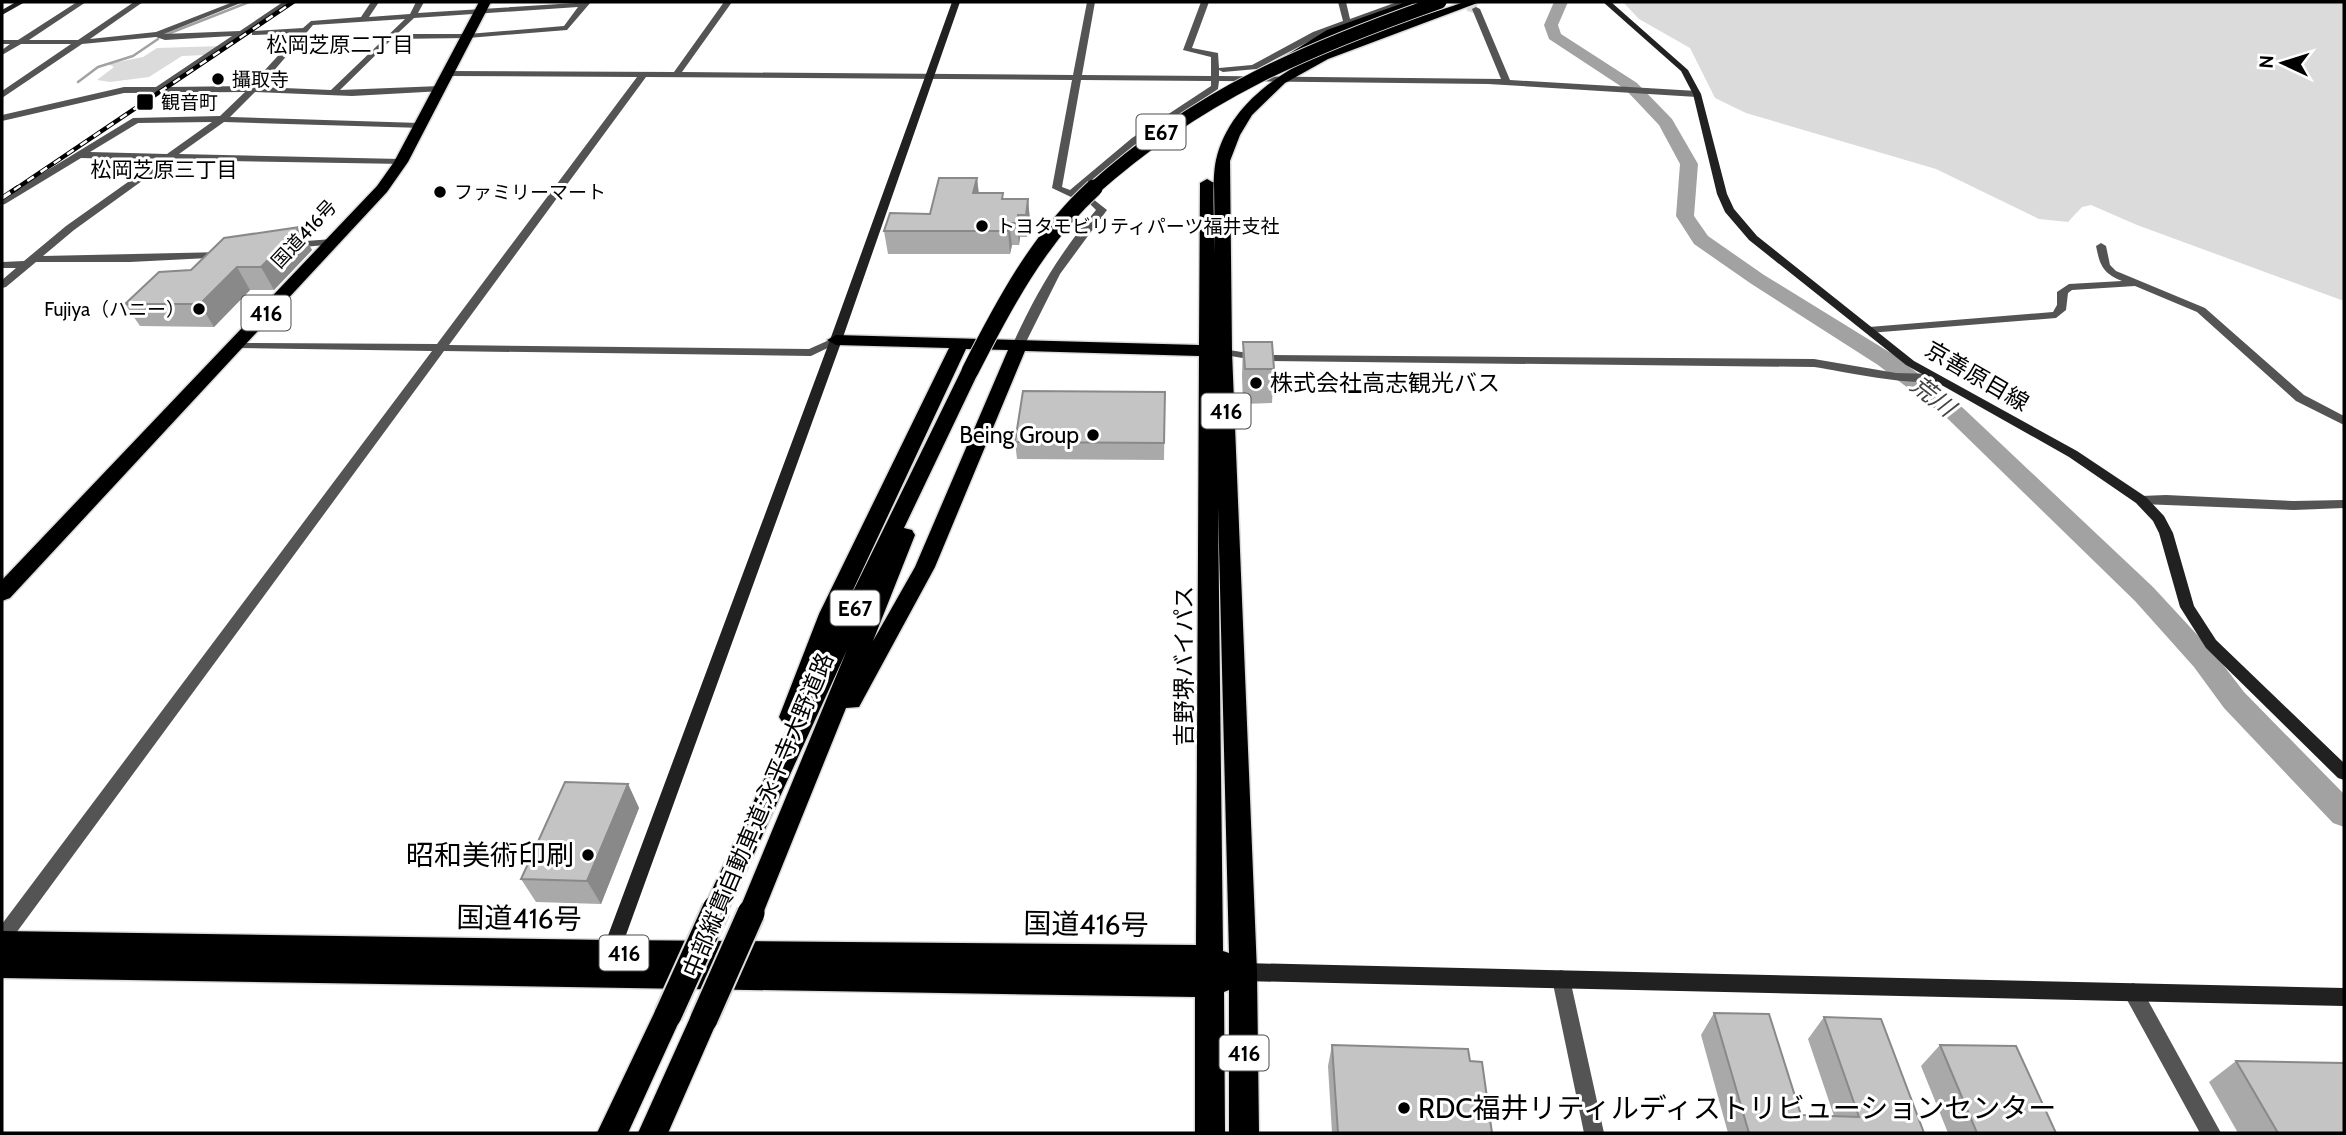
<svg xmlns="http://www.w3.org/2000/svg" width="2346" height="1135" viewBox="0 0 2346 1135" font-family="Cabin,'Noto Sans JP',sans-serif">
	<rect width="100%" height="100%" fill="#fff"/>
	<!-- green -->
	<path fill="#dbdbdb" d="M1623 2H2344V301L2137 225 2091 205 2082 207 2068 222 2039 219 1936 169 1746 113 1715 98 1690 48 1639 19Z
		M221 46 207 55 182 56 149 77 110 82 97 80 114 67 108 64 143 57 157 48Z"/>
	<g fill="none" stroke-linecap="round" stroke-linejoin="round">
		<!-- stream -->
		<path stroke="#a2a2a2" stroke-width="2.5" d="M165 35 249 2
			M78 82 98 67 133 56 158 39"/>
		<!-- river -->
		<path fill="#a2a2a2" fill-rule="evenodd" d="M1554 2H1568L1558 25 1561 34 1637 83 1672 119 1698 164 1694 216 1708 236 1764 275 1894 355 1963 408 2153 587 2214 653 2244 692 2344 794V827L2333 823 2224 708 2194 667 2135 601 1947 418 1878 365 1750 283 1694 244 1676 216 1680 164 1659 125 1625 89 1549 39 1544 25Z"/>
		<!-- street-tunnel -->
		<path stroke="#d9d9d9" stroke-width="9" stroke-dasharray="9 4.5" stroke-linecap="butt" d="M1455 2 1476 9"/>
		<defs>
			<path id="highway" d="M479 2H491L408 162 387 192 10 598 2 601V580L377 186 394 162Z
				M1406 2H1422L1335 36 1279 69H1271L1269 66 1327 30Z
				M1464 2H1480L1328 59 1285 83 1252 115 1240 135 1230 161 1232 352 1257 972 1259 1133H1229V990L1224 992 1225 1133H1195V997L2 978V931L611 940 1196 945 1199 356 1025 351 935 567 859 707 846 708 760 921 751 925 742 921 738 913 847 650 725 917 716 921 707 917 703 909 789 726 783 723 779 717 819 614 949 348 836 345 827 340 836 335 1199 345 1200 183 1207 179 1214 183 1215 257C1215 232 1211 183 1216 160 1239 61 1382 31 1464 2ZM966 349 1008 350 915 567 873 641 915 535 912 530 904 528 979 371 976 367H964L961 371 839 620ZM1218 507 1229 953 1223 951Z
				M668 1002 678 1005 682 1015 628 1133H597L658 1005Z
				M704 1005 714 1009 718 1019 668 1133H638L694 1009Z"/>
		</defs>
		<!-- highway casing -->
		<use href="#highway" stroke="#dbdbdb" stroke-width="3"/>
		<!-- street -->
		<path fill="#545454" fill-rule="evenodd" d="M77 2H86L29 40H78L134 2H143L90 39 156 32 233 2H243L164 34 240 31 283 2H292L168 87 250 86 299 33 255 35H252V31L303 28 311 21 361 17 371 2H379L369 17 410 14 416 2H424L418 13 591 2 567 30 468 38 392 39 340 90 440 86 444 89 443 91 352 96 255 92 230 117 420 123 425 126 423 128 224 122 179 154 401 159 404 160V164L171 160 74 230 43 256 224 252 229 255 228 257 130 262H36L6 287 2 288V280L16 268H2V262L24 261 66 226 159 160 81 158 5 204 2 205V198L133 118 220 116 245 92 124 93 2 121V115L124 87H156L232 36 165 40 156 37 82 44 2 98V91L71 44H21L2 55V50L10 44H2V40H18ZM578 7 564 26 468 34H397L414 18ZM405 19 331 90 260 87 313 25ZM212 122 167 154 90 152 138 123Z
			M724 2H732L682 72 1073 75 1087 2H1095L1082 75 1211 76V57L1183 50 1201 2H1209L1192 48 1218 53 1219 68 1252 65 1313 32 1343 21 1338 2H1346L1350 19 1397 2H1407L1319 36 1257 69 1223 72 1219 70V76L1501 79 1472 9 1476 7 1480 9 1510 80 1697 91 1701 94 1697 97 1488 84 1219 81 1218 89 1138 142 1071 197 1052 188 1072 80 646 77 449 345 809 349 836 337 842 340 840 342 811 356 444 351 8 944 2 946V924L432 351 235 348 229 345 231 343 437 344 637 77 449 76 446 75V71L674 72ZM1081 80 1211 81V86L1132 138 1070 190 1062 187Z
			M1093 199 1107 210 1060 274 1024 346 1018 349 1014 348 1012 346C1034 296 1061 251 1096 210L1088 202Z
			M333 239 338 242 337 244 292 248 287 245 292 242Z
			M2101 243 2106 246 2110 265 2116 271 2205 308 2304 395 2344 416V425L2296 401 2197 312 2135 286 2072 290 2068 293 2066 310 2056 318 1869 333 1863 330 1869 327 2053 312 2057 305V292L2069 284 2122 281C2103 273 2100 266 2096 246Z
			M1223 349 1260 355 1814 359 1896 373 1934 374 1940 378C1924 390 1837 370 1814 367L1260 361 1219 354V350Z
			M2166 495 2294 501 2344 500V508L2294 510 2141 504 2134 500 2141 496Z
			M1561 970 1568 973 1570 979 1604 1133H1584L1552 979 1554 973Z
			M2133 983 2140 986 2221 1133H2200L2126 998 2124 992 2126 986Z"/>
		<!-- secondary -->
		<path fill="#212121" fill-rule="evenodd" d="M16 2H25L2 15V10Z
			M952 2H960L842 340 618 957 615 963 609 965 603 963 600 957 830 340Z
			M1603 2H1611L1688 70 1701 94 1727 194 1734 209 1757 236 1914 361 2077 451 2146 497 2164 516 2173 533 2194 606 2216 640 2344 763V780L2338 778 2206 648 2180 607 2159 533 2153 521 2136 503 2069 457 1906 365 1749 240 1725 212 1717 194 1693 94 1681 71Z
			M1243 963 2344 988V1006L1243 981 1236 978 1234 972 1236 966Z"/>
		<!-- highway -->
		<use href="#highway" fill="#000" fill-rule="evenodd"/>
		<defs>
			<path id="rail-far1" d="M14 190 293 2"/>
			<path id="rail" d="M2 198 17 188"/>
		</defs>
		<!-- rail-far1 casing -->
		<use href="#rail-far1" stroke="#000" stroke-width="4.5"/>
		<!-- rail casing -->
		<use href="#rail" stroke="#000" stroke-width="5"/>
		<!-- rail-far1 -->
		<use href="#rail-far1" stroke="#fff" stroke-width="2.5" stroke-dasharray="8" stroke-linecap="butt"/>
		<!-- rail -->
		<use href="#rail" stroke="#fff" stroke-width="3.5" stroke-dasharray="10" stroke-linecap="butt"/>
		<defs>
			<path id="highway-bridge-far2" d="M1092 190C1199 94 1307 49 1440 2"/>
			<path id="highway-bridge-far1" d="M970 371C1003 306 1039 238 1094 188"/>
			<path id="highway-bridge" d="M668 1015 716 909
				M704 1019 751 913"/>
		</defs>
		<!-- highway-bridge-far2 casing -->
		<use href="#highway-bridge-far2" stroke="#dbdbdb" stroke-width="15" stroke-linecap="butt"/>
		<!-- highway-bridge-far1 casing -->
		<use href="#highway-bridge-far1" stroke="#dbdbdb" stroke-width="19" stroke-linecap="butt"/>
		<!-- highway-bridge casing -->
		<use href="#highway-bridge" stroke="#dbdbdb" stroke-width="31" stroke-linecap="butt"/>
		<!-- highway-bridge-far2 -->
		<use href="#highway-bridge-far2" stroke="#000" stroke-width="13"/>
		<!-- highway-bridge-far1 -->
		<use href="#highway-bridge-far1" stroke="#000" stroke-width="17"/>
		<!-- highway-bridge -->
		<use href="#highway-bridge" stroke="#000" stroke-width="27"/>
	</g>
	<!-- wall -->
	<path fill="#a9a9a9" d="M977 178 979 193 1004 199H1028L1030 221 1027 237H1020L1019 245H1012L1010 254H888L884 231 930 214Z
		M312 250 274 290H250L214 327 140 326 125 304 191 270Z
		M1243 342 1274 369 1272 403 1243 404 1242 376Z
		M1165 392 1164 460 1017 459 1015 442Z
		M628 784 639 808 601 904 536 902 521 879Z
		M1714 1013 1801 1115 1834 1116 1808 1039 1824 1017 1924 1133H1728L1701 1035Z
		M1332 1045 1470 1061 1492 1133H1332L1328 1066Z
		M1940 1045 2056 1133H1948L1921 1066Z
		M2236 1061 2344 1133H2238L2209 1082Z"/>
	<!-- shaded-wall -->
	<path fill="#898989" d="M977 178 979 199 973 193Z
		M1028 199 1030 221 1027 237 1026 215Z
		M1018 215 1020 237 1019 245 1017 223Z
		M1009 223 1012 245 1010 254 1008 231Z
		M300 227 312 250 274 290 261 267Z
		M237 267 250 290 214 327 200 304Z
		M628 784 639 808 601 904 587 881Z"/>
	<!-- building -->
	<path fill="#c4c4c4" stroke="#898989" stroke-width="2" d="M939 178H977L973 193H1003L1002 199H1028L1026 215H1018L1017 223H1009L1008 231H884L890 213 930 214Z
		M300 227 261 267H237L200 304H125L159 272 191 270 224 238Z
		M1243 342H1272L1274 369H1245Z
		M1023 391 1165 392 1164 443 1015 442Z
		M565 782 628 784 587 881 521 879Z
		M1714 1013 1769 1014 1801 1115 1859 1117 1824 1017 1881 1019 1924 1133H1749Z
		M1332 1045 1468 1049 1470 1061 1482 1062 1492 1133H1338Z
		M1940 1045 2016 1046 2056 1133H1977Z
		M2236 1061 2344 1063V1133H2278Z"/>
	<!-- markers -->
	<g fill="#000" stroke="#fff" stroke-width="2.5">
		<circle cx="218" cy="79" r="7"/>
		<rect x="136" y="93" width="18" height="18" rx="3.5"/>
		<circle cx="440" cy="192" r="7"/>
		<circle cx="982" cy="226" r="7"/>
		<circle cx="199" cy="309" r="7"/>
		<circle cx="1256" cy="383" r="7"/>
		<circle cx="1093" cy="435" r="7"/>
		<circle cx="588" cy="855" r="7"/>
		<circle cx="1404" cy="1108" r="7"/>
	</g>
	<g text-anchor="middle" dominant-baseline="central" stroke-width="6" stroke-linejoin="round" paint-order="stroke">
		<!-- far-poi labels -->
		<g font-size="19" fill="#000" stroke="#fff" text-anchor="start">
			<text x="232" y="79">攝取寺</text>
			<text x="161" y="102">観音町</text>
			<text x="454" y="192">ファミリーマート</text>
			<text x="996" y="226">トヨタモビリティパーツ福井支社</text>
			<text x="185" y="309" text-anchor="end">Fujiya（ハニー）</text>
		</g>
		<!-- far-street labels -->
		<g font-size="19" fill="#000" stroke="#fff">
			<text transform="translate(304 234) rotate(-47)">国道416号</text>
		</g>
		<!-- far-neighbourhood labels -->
		<g font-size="21" fill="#000" stroke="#fff">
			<text x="340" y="44">松岡芝原二丁目</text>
			<text x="164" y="169">松岡芝原三丁目</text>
		</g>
		<!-- shield labels -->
		<g fill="#fff" stroke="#4c4c4c" stroke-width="2">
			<rect x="1136.5" y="114.5" width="49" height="35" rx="5"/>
			<rect x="241.5" y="295.5" width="49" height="35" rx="5"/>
			<rect x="1201.5" y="393.5" width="49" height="35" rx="5"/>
			<rect x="830.5" y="590.5" width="49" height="35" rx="5"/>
			<rect x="599.5" y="935.5" width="49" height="35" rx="5"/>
			<rect x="1219.5" y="1035.5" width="49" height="35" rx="5"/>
		</g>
		<g font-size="21" font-weight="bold" fill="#000">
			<text x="1161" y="132">E67</text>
			<text x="266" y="313">416</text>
			<text x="1226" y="411">416</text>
			<text x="855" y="608">E67</text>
			<text x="624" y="953">416</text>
			<text x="1244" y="1053">416</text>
		</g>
		<!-- street labels -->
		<g font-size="23" fill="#000" stroke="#fff">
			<text transform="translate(1977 376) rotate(30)">京善原目線</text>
			<text transform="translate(1184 666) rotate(-90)">吉野堺バイパス</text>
			<text transform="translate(758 815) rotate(-67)">中部縦貫自動車道;永平寺大野道路</text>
		</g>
		<!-- poi labels -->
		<g font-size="23" fill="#000" stroke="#fff" text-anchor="start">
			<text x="1270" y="383">株式会社高志観光バス</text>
			<text x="1079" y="435" text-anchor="end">Being Group</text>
		</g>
		<!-- water labels -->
		<g font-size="24" font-style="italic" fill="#434343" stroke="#fff">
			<text transform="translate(1933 396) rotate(38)">荒川</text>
		</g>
		<!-- near-poi labels -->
		<g font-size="28" fill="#000" stroke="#fff" text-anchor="end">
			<text x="574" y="855">昭和美術印刷</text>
			<text x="1418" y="1108" text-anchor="start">RDC福井リティルディストリビューションセンター</text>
		</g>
		<!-- near-street labels -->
		<g font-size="28" fill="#000" stroke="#fff">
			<text transform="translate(519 918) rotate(1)">国道416号</text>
			<text transform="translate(1086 924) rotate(1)">国道416号</text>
		</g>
	</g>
	<!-- border -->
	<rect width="2346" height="1135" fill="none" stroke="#000000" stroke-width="7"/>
	<!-- north arrow -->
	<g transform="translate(2283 63) rotate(274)" stroke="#ffffff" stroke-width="5" paint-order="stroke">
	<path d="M0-5L12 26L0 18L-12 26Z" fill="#000000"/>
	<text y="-10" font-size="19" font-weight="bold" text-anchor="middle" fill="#000000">N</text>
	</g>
</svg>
